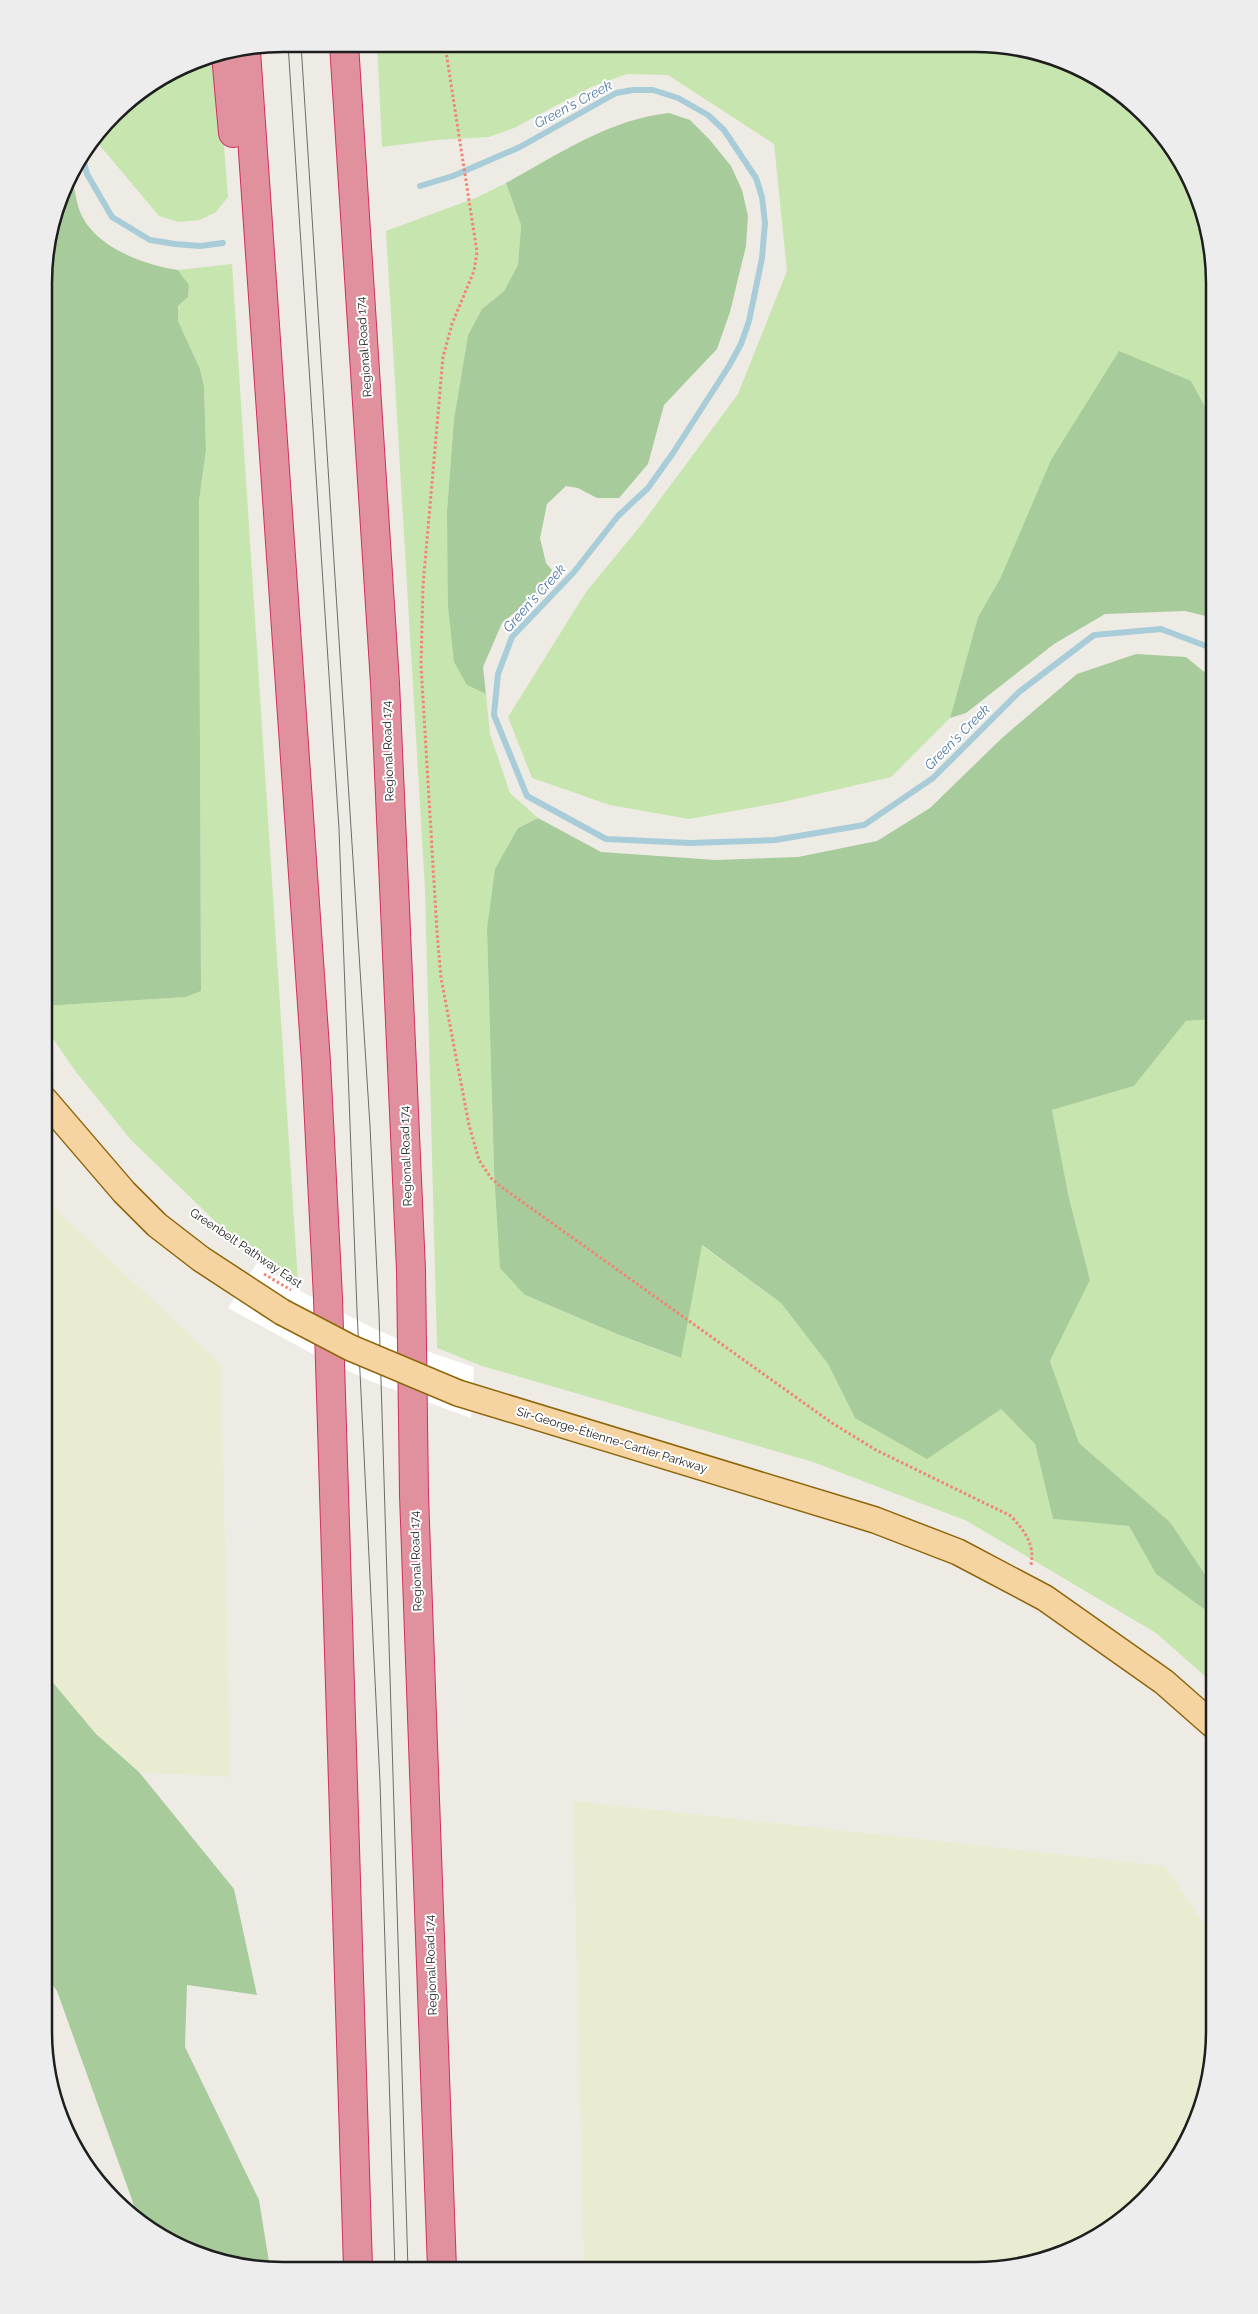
<svg xmlns="http://www.w3.org/2000/svg" width="1258" height="2314" viewBox="0 0 1258 2314" font-family="Raleway,sans-serif">
	<rect width="100%" height="100%" fill="#eeebe5"/>
	<!-- farmland -->
	<path fill="#e9ecd1" d="M45 1199 221 1364 230 1777 139 1772 96 1734 44 1672Z
		M573 1801 1165 1866 1214 1939V2047L1196 2122 1165 2176 1120 2221 1052 2257 975 2270 584 2269Z"/>
	<!-- grass -->
	<path fill="#c7e5ae" d="M377 44 1021 48 1081 68 1132 103 1174 150 1201 206 1214 283V423L1191 381 1001 577 978 617 950 718 891 777 783 802 689 819 610 805 532 778 508 717 586 592 641 525 738 394 787 271 774 144 668 75 627 74 591 87 514 128 489 137 437 140 382 147Z
		M217 57 228 197 216 212 200 220 178 222 159 216 96 141 125 103 192 62Z
		M506 183 521 225 518 265 504 291 482 309 468 335 454 419 447 511 467 685 486 694 490 734 510 793 538 818 518 828 487 929 494 1171 525 1295 617 1334 680 1358 701 1245 781 1303 828 1364 855 1418 1001 1409 1035 1444 1053 1519 1129 1526 1156 1574 1203 1608 1214 1588V1684L1156 1633 967 1521 813 1462 482 1366 437 1348 425 889 386 231 478 197Z
		M232 264 298 1282 256 1254 217 1223 131 1140 76 1072 45 1027V1006L186 997 201 991 199 501 206 450 204 386 200 369 178 321V306L188 297 189 285 178 270Z
		M1214 1019V1588L1170 1522 1079 1443 1050 1361 1090 1280 1069 1198 1052 1110 1134 1086 1186 1021Z"/>
	<!-- forest -->
	<path fill="#a8cb9c" d="M669 113 690 120 709 139 731 166 742 190 748 216 746 246 730 312 717 349 664 405 648 464 619 498H597L578 488 566 486 547 504 540 538 546 563 552 570 542 590 502 623 483 667 486 694 467 685 454 662 448 606 447 511 454 419 468 335 482 309 504 291 518 265 521 225 506 183C557 155 610 119 669 113Z
		M71 174C75 187 76 206 83 218 100 249 145 265 178 270L189 285 188 297 178 306V321L200 369 204 386 206 450 199 501 201 991 186 997 45 1006 46 252Z
		M1119 351 1191 381 1214 423V618L1185 611 1105 614 1054 644 966 713 950 718 978 617 1001 577 1051 460Z
		M1136 654 1186 657 1214 680V1019L1186 1021 1134 1086 1052 1110 1069 1198 1090 1280 1050 1361 1079 1443 1170 1522 1214 1588 1204 1609 1156 1574 1129 1526 1053 1519 1035 1444 1001 1409 927 1459 855 1418 828 1364 781 1303 702 1245 681 1358 617 1334 525 1295 500 1268 494 1171 487 929 495 869 518 828 538 818 601 852 716 860 798 857 877 841 930 808 1002 738 1077 674Z
		M44 1672 96 1734 139 1772 234 1889 257 1995 187 1985 185 2047 259 2200 270 2268H252L191 2252 140 2222 57 1991 44 1972Z"/>
	<!-- pier -->
	<path fill="#fff" d="M257 1263 302 1292 379 1331 435 1354 474 1367 471 1418 370 1381 309 1352 228 1308Z"/>
	<g fill="none" stroke-linecap="round" stroke-linejoin="round">
		<!-- stream -->
		<path stroke="#a8cdd9" stroke-width="6" d="M83 158 87 174 112 217 150 240 175 244 200 246 223 243
			M420 186 453 176 520 147 616 93 633 90H653L678 98 708 115 724 130 756 178 762 197 765 223 762 258 749 321 741 344 729 366 673 453 648 488 618 516 574 572 512 637 498 674 494 715 527 796 606 839 690 843 775 840 864 825 933 778 1019 692 1094 635 1161 629 1214 649"/>
		<defs>
			<path id="primary" d="M45 1100 124 1192 157 1225 201 1259 282 1312
				M458 1393 875 1520 958 1552 1045 1598 1164 1682 1214 1726"/>
			<path id="motorway" d="M344 44 385 683 411 1270 414 1495 442 2269
				M246 51 316 1062 328 1298 358 2268
				M226 55 233 133"/>
		</defs>
		<!-- primary casing -->
		<use href="#primary" stroke="#8e660a" stroke-width="28"/>
		<!-- motorway casing -->
		<use href="#motorway" stroke="#cf2f61" stroke-width="30"/>
		<!-- path -->
		<path stroke="#f18473" stroke-width="3" stroke-dasharray="2.5 2.5" stroke-linecap="butt" d="M445 45 477 252 474 271 452 324 443 357 423 586 421 665 437 932 441 978 469 1125 479 1160 491 1178 500 1186 832 1423 876 1450 1011 1516C1025 1532 1035 1544 1031 1565
			M45 1067 54 1079"/>
		<!-- primary -->
		<use href="#primary" stroke="#f6d4a2" stroke-width="25"/>
		<!-- motorway -->
		<use href="#motorway" stroke="#e1919e" stroke-width="28"/>
		<!-- tram -->
		<path stroke="#6c6c6c" stroke-width="1" d="M288 44 339 829 357 1311 380 1782 395 2269
			M301 44 370 1126 379 1314 408 2269"/>
		<defs>
			<path id="primary-bridge" d="M282 1312 351 1348 458 1393"/>
		</defs>
		<!-- primary-bridge casing -->
		<use href="#primary-bridge" stroke="#8e660a" stroke-width="28" stroke-linecap="butt"/>
		<!-- path-bridge -->
		<path stroke="#f18473" stroke-width="3" stroke-dasharray="2.5 2.5" stroke-linecap="butt" d="M264 1274 291 1290"/>
		<!-- primary-bridge -->
		<use href="#primary-bridge" stroke="#f6d4a2" stroke-width="25"/>
	</g>
	<g text-anchor="middle" dominant-baseline="central" stroke-width="4" stroke-linejoin="round" paint-order="stroke">
		<!-- street labels -->
		<g font-size="12" fill="#1e1e1e" stroke="#fff">
			<text transform="translate(364 347) rotate(-94)">Regional Road 174</text>
			<text transform="translate(388 751) rotate(-92)">Regional Road 174</text>
			<text transform="translate(406 1156) rotate(-92)">Regional Road 174</text>
			<text transform="translate(246 1248) rotate(34)">Greenbelt Pathway East</text>
			<text transform="translate(612 1440) rotate(17)">Sir-George-Étienne-Cartier Parkway</text>
			<text transform="translate(416 1561) rotate(-92)">Regional Road 174</text>
			<text transform="translate(431 1965) rotate(-92)">Regional Road 174</text>
		</g>
		<!-- water labels -->
		<g font-size="14" font-style="italic" fill="#5079a7" stroke="#fff">
			<text transform="translate(573 104) rotate(-28)">Green's Creek</text>
			<text transform="translate(534 598) rotate(-48)">Green's Creek</text>
			<text transform="translate(957 737) rotate(-45)">Green's Creek</text>
		</g>
	</g>
	<!-- crop -->
	<path d="M0 0H1258V2314H0ZM283 52H975A231 231 0 0 1 1206 283V2031A231 231 0 0 1 975 2262H283A231 231 0 0 1 52 2031V283A231 231 0 0 1 283 52Z" fill="#ededed" fill-rule="evenodd"/>
	<path fill="none" stroke="#1e1e1e" stroke-width="2.5" d="M283 52H975A231 231 0 0 1 1206 283V2031A231 231 0 0 1 975 2262H283A231 231 0 0 1 52 2031V283A231 231 0 0 1 283 52Z"/>
</svg>
